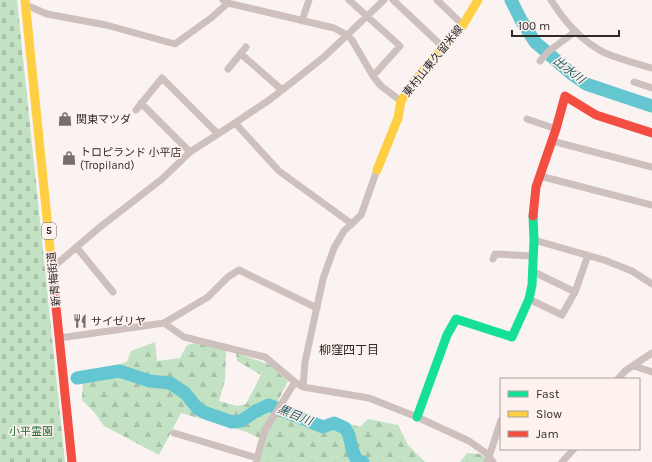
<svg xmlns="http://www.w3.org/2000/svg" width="652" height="462" viewBox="0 0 652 462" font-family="Karla,'Noto Sans JP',sans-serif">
	<defs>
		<pattern id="forest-firs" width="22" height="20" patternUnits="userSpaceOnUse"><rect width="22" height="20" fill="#c3e2c4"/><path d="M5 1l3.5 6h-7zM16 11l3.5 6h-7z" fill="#a8c2a8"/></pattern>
		<pattern id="cemetery-stones" width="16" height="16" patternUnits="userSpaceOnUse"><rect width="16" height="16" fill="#c3e2c4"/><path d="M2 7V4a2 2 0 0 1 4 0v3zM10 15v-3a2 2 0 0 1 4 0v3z" fill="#a8c2a8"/></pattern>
	</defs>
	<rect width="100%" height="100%" fill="#faf3f2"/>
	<!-- forest -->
	<path fill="url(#forest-firs)" d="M155 342 157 361 180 358 187 345 195 343 226 350 225 380 219 401 237 406 246 404 261 375 237 361 236 353 268 364 288 381 278 401 284 405 322 423 341 421 360 427 368 419 398 425 408 445 425 462H259L265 441 247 432 181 413 159 455 104 426 94 412 82 400 83 374 127 362 131 351Z
		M467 453 481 454 490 462H460Z"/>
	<!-- cemetery -->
	<path fill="url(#cemetery-stones)" d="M0 0H17L65 462H0Z"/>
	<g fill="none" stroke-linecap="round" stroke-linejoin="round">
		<!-- river -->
		<path stroke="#64c6d0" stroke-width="13" d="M511 0 521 20 535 42 573 75 586 84 652 106
			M77 378 119 371 150 381 170 383 185 393 198 409 206 413 232 422 241 421 256 411 269 405 323 427 334 423 345 428 349 435 352 449 357 461 363 462"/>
		<!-- street -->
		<path stroke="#cec0bc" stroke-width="7" d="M223 0 228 3 334 28 347 35 352 40 373 76 381 86 401 101
			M349 0 400 46 373 76
			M393 0 443 47
			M437 0 463 25
			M551 0C564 21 583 42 605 53 620 59 637 64 652 68
			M26 5 47 14 106 25 175 44 211 18 228 3
			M302 21 309 0
			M241 54 282 90
			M540 61 549 51 576 31
			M228 69 246 47
			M634 82 652 88
			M141 103 190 152
			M136 110 162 78 218 134
			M527 119 556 129
			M235 123 279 171 352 224
			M552 141 652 167
			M540 176 652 205
			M534 240 604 260 632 271 652 284
			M77 248 113 292
			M493 259 495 254 533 256
			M52 268 100 227 162 179 190 152 235 123 272 98 324 57 384 0
			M532 271 575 292
			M529 299 562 315 575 292 588 255
			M164 323 208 297 228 277 239 270 317 308
			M60 338 164 323 184 337 265 357 295 382 303 387 369 398 417 417 469 441 486 453 489 457 487 462
			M634 366 652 372
			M618 379 625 371 652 353
			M303 387 305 362 323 279 334 248 344 231 361 215 377 170
			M174 433 257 458
			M256 462 265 430 295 382
			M493 462 489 457 501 420
			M562 462 574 449"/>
		<!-- fast -->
		<path stroke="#16e098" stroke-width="9" d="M417 417 447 335 456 319 512 337 529 299 532 285 534 240 533 216"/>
		<!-- slow -->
		<path stroke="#ffcf43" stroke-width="9" d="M25 0 52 268
			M377 170 398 118 401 101 421 73 463 25 478 0"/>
		<!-- jam -->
		<path stroke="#f24e42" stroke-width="9" d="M533 216 536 187 556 129 565 96 596 115 652 133
			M52 268 72 462"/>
	</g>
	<!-- icons -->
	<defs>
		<symbol id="shop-bare" viewBox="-9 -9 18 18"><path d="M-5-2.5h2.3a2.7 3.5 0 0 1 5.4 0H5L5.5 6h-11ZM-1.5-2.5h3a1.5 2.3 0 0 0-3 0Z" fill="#75706f" stroke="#fdf2ee" stroke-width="2.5" paint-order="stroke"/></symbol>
		<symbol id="restaurant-bare" viewBox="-9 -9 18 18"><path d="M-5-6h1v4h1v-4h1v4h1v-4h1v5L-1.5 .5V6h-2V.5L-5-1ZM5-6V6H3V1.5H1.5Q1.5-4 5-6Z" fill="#75706f" stroke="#fdf2ee" stroke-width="2.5" paint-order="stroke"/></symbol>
	</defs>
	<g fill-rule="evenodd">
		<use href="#shop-bare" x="55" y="109" width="20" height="20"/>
		<use href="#shop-bare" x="59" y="148" width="20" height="20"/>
		<use href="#restaurant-bare" x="70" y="311" width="20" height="20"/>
	</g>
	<g text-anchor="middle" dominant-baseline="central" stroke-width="3" stroke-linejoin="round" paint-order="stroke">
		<!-- shield labels -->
		<rect fill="#fdf2ee" stroke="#6c6663" stroke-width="1" x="42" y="223" width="14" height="16" rx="3"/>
		<g font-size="10" font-weight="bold" fill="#2e2a28">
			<text x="49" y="231">5</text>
		</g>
		<!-- street labels -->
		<g font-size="11" fill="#2e2a28" stroke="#fdf2ee">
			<text transform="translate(433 61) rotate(-51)">東村山東久留米線</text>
			<text transform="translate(54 279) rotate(-96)">新青梅街道</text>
		</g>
		<!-- poi labels -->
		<g font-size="11" fill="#2e2a28" stroke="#fdf2ee" text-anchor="start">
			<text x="76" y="119">関東マツダ</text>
			<text x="80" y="152">トロピランド 小平店<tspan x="80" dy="13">(Tropiland)</tspan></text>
			<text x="91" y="321">サイゼリヤ</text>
		</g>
		<!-- park labels -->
		<g font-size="11" fill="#1b682f" stroke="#fdf2ee">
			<text x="31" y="431">小平霊園</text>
		</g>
		<!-- water labels -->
		<g font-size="12" font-style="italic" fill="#255b61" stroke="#fdf2ee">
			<text transform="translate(569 70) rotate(38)">出水川</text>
			<text transform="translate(295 415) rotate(22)">黒目川</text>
		</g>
		<!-- neighbourhood labels -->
		<g font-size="12" fill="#2e2a28" stroke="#fdf2ee">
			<text x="349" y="350">柳窪四丁目</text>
		</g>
	</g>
	<!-- legend -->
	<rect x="500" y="378" width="140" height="72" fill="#fdf2ee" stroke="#aaa29f"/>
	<rect x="508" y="391" width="20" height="6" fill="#16e098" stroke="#aaa29f"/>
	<text x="536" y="398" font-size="12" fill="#2e2a28">Fast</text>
	<rect x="508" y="411" width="20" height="6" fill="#ffcf43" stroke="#aaa29f"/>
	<text x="536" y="418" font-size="12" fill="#2e2a28">Slow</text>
	<rect x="508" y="431" width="20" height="6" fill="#f24e42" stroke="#aaa29f"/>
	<text x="536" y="438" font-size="12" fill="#2e2a28">Jam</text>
	<!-- scale -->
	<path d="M512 30v6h107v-6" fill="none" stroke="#2e2a28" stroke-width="2"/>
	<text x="518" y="30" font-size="12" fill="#2e2a28" stroke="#fdf2ee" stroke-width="3" paint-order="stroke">100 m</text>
</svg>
